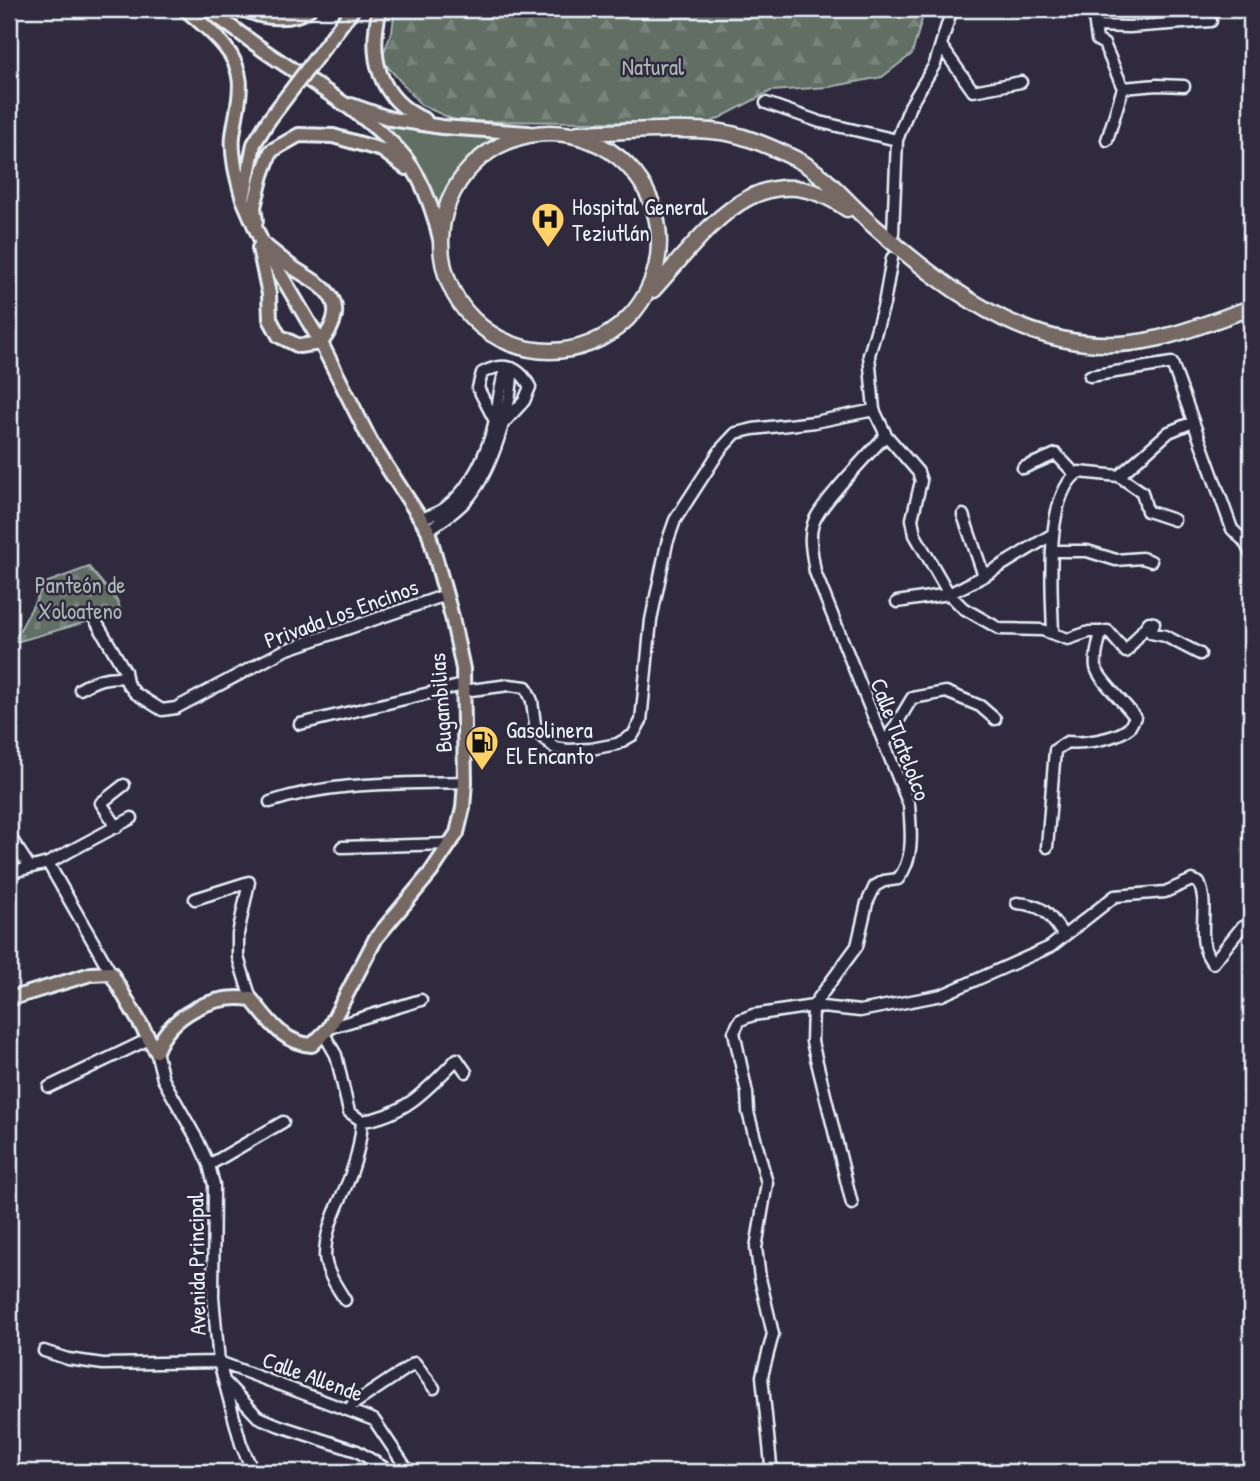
<svg xmlns="http://www.w3.org/2000/svg" width="1260" height="1481" viewBox="0 0 1260 1481" font-family="'Patrick Hand',sans-serif">
	<defs>
		<pattern id="forest-firs" width="22" height="20" patternUnits="userSpaceOnUse" patternTransform="scale(1.75)"><rect width="22" height="20" fill="#606e64"/><path d="M5 1l3.5 6h-7zM16 11l3.5 6h-7z" fill="#77837b"/></pattern>
		<pattern id="cemetery-stones" width="16" height="16" patternUnits="userSpaceOnUse" patternTransform="scale(1.75)"><rect width="16" height="16" fill="#606e64"/><path d="M2 7V4a2 2 0 0 1 4 0v3zM10 15v-3a2 2 0 0 1 4 0v3z" fill="#77837b"/></pattern>
	</defs>
	<rect width="100%" height="100%" fill="#2f2a3d"/>
	<filter id="ink" filterUnits="userSpaceOnUse"><feTurbulence type="fractalNoise" baseFrequency=".0143" numOctaves="2"/><feDisplacementMap in="SourceGraphic" scale="14" xChannelSelector="R" yChannelSelector="G"/><feConvolveMatrix kernelMatrix="1 2 1 2 8 2 1 2 1" color-interpolation-filters="sRGB"/></filter>
	<g filter="url(#ink)">
		<!-- green -->
		<path fill="#606e64" stroke="#a4b0ae" stroke-width="2" d="M371 118 435 133 505 136C474 159 457 175 442 211L415 163Z"/>
		<!-- forest -->
		<path fill="url(#forest-firs)" stroke="#a4b0ae" stroke-width="2" d="M395 9H925L912 54 882 77 829 87 771 91 710 123 456 121 421 105 381 59 392 32Z"/>
		<!-- cemetery -->
		<path fill="url(#cemetery-stones)" stroke="#a4b0ae" stroke-width="2" d="M89 567 118 602 121 612 13 643 45 583Z"/>
		<g fill="none" stroke-linecap="round" stroke-linejoin="round">
			<defs>
				<path id="minor" d="M1093 9 1097 40 1104 44 1123 88 1107 140
					M1095 26 1129 27 1211 21
					M942 47 973 91 1021 82
					M1123 88 1157 85 1184 86
					M766 103 820 122 897 140
					M893 233 897 140 910 106 935 64 952 9
					M892 258 884 304 869 355 874 410 886 435 918 472 921 481 912 519 915 535 949 594 963 608 1000 629 1042 630 1068 639 1089 632H1101C1099 643 1094 657 1096 667 1097 678 1126 704 1135 717 1133 721 1131 725 1129 728 1116 739 1083 744 1067 742L1055 750 1047 847
					M1090 376 1172 363 1232 529 1244 541 1251 554
					M495 421 478 388 482 373C502 362 519 365 530 387L524 401 504 423
					M1023 468 1056 454 1075 474
					M1119 476 1142 492 1147 511 1174 520
					M963 515 984 576
					M421 519C429 516 438 513 445 508 472 488 488 451 495 420 499 402 499 384 507 367
					M428 530C443 520 458 510 470 496 492 469 513 403 512 368
					M1052 551H1087L1116 560 1142 558 1151 561
					M897 602 949 594 984 576 1053 534
					M94 618 125 671 127 683 135 693 162 710 176 708 285 650 446 595
					M1154 623 1151 633 1165 636 1200 654
					M1101 632 1108 631 1126 652 1149 622 1154 623
					M1053 633C1052 594 1043 495 1079 472L1119 476 1169 432 1193 422
					M80 689C95 680 108 675 126 678
					M463 691 509 685 526 687 532 701 536 732 555 748 568 750 591 749 617 744 633 735 641 721 651 620 667 543 675 520 721 449 736 433 753 429 815 422 874 410
					M300 724 463 685
					M884 745 912 698 946 692 980 706 995 719
					M270 802C332 781 400 784 465 782
					M117 827 101 803 124 785
					M9 835 29 866
					M342 847 450 844
					M48 863 111 973
					M9 873 48 863 132 818
					M195 899 249 882 238 934V957L251 999
					M1017 903C1045 905 1049 914 1064 936
					M813 1006 857 946 867 903 875 886 884 881 898 879C915 858 911 830 909 805L815 572C813 557 808 539 813 524 819 504 870 453 886 435
					M813 1006 812 1042 852 1204
					M329 1028 421 1000
					M324 1034 336 1055 349 1112 362 1121
					M156 1051 163 1079 198 1141 209 1165 214 1185 213 1297 219 1362 241 1444 253 1472
					M49 1087 149 1039
					M362 1121C404 1116 429 1088 457 1059L466 1072
					M209 1165 283 1122
					M345 1300C337 1287 326 1272 325 1256 325 1225 341 1201 351 1174 357 1157 361 1138 362 1121
					M44 1351 68 1359 103 1364 219 1362 374 1420 409 1472
					M226 1383 258 1417 280 1426 357 1451 391 1472
					M351 1410 352 1405 415 1363 434 1388
					M776 1472 771 1465 762 1376 773 1334 760 1278 756 1248 767 1183 748 1112 747 1093 734 1032 740 1020 753 1015 813 1006 860 1011 942 995 1050 947 1115 896 1165 892 1192 880 1199 883C1211 908 1193 942 1213 963L1242 927H1251"/>
				<path id="major" d="M185 9C199 21 214 33 225 47 250 77 237 103 233 136 231 155 237 178 242 196
					M207 9C229 25 250 41 272 56 315 85 361 111 397 148 421 173 432 206 440 239
					M244 9C262 19 293 21 309 9
					M380 9C368 56 378 99 425 120
					M334 34 353 9
					M351 105 391 119 442 127 529 133
					M256 221 254 207 262 175 271 151 299 135 333 136 382 150 406 168
					M262 243C271 250 279 257 288 264 304 277 338 288 335 314 334 325 327 334 321 343L299 346 279 336 270 319 269 294 259 248Z
					M9 999 91 974 111 973 156 1051
					M156 1051C170 1015 213 993 251 999 269 1020 282 1043 312 1045L329 1028 376 938 431 872 457 833 463 808 465 782 463 669 452 617 428 530 372 444 321 343 262 243 243 199 254 144 268 121"/>
				<path id="highway" d="M441 242a109 109 0 1 1 218 0a109 109 0 1 1-218 0Z
					M578 133C623 132 676 127 721 132 745 135 774 148 796 159 827 175 850 206 876 228 955 297 1044 364 1155 339 1188 332 1220 318 1251 308
					M653 290C707 231 759 148 847 209"/>
			</defs>
			<!-- minor casing -->
			<use href="#minor" stroke="#e8f1f8" stroke-width="15"/>
			<!-- major casing -->
			<use href="#major" stroke="#e8f1f8" stroke-width="18"/>
			<!-- highway casing -->
			<use href="#highway" stroke="#e8f1f8" stroke-width="19"/>
			<!-- minor -->
			<use href="#minor" stroke="#2f2a3d" stroke-width="10"/>
			<!-- major -->
			<use href="#major" stroke="#766964" stroke-width="12"/>
			<!-- highway -->
			<use href="#highway" stroke="#766964" stroke-width="14"/>
			<defs>
				<path id="major-bridge" d="M268 121 334 34"/>
			</defs>
			<!-- major-bridge casing -->
			<use href="#major-bridge" stroke="#e8f1f8" stroke-width="18" stroke-linecap="butt"/>
			<!-- major-bridge -->
			<use href="#major-bridge" stroke="#766964" stroke-width="12"/>
		</g>
	</g>
	<!-- icons -->
	<defs>
		<symbol id="hospital-pin" viewBox="-11 -11 22 30"><path d="M0 17L-7.5 6A9.5 9.5 0 1 1 7.5 6Z" fill="#ffd166" stroke="#2f2a3d"/><path d="M-5-5h3v3.5h4V-5h3V5h-3V1.5h-4V5h-3Z" fill="#111"/></symbol>
		<symbol id="fuel-pin" viewBox="-11 -11 22 30"><path d="M0 17L-7.5 6A9.5 9.5 0 1 1 7.5 6Z" fill="#ffd166" stroke="#2f2a3d"/><path d="M-5.5-6h7V0h2V4h1.3V-2.5L3-4.5l.8-.8L6-3V5H2.5V1h-1V6h-7ZM-4.2-4.7v3.2H.2V-4.7Z" fill="#111"/></symbol>
	</defs>
	<g fill-rule="evenodd">
		<use href="#hospital-pin" x="529" y="200" width="38" height="52"/>
		<use href="#fuel-pin" x="463" y="723" width="38" height="52"/>
	</g>
	<g text-anchor="middle" dominant-baseline="central" stroke-width="5" stroke-linejoin="round" paint-order="stroke">
		<!-- park labels -->
		<g font-size="23" fill="#abb6b5" stroke="#2f2a3d">
			<text x="653" y="66">Natural</text>
			<text x="80" y="584">Panteón de<tspan x="80" dy="26">Xoloateno</tspan></text>
		</g>
		<!-- poi labels -->
		<g font-size="23" fill="#e8f1f8" stroke="#2f2a3d" text-anchor="start">
			<text x="572" y="206">Hospital General<tspan x="572" dy="26">Teziutlán</tspan></text>
			<text x="506" y="729">Gasolinera<tspan x="506" dy="26">El Encanto</tspan></text>
		</g>
		<!-- street labels -->
		<g font-size="23" fill="#e8f1f8" stroke="#2f2a3d">
			<text transform="translate(341 613) rotate(-20)">Privada Los Encinos</text>
			<text transform="translate(440 703) rotate(-94)">Bugambilias</text>
			<text transform="translate(901 739) rotate(69)">Calle Tlatelolco</text>
			<text transform="translate(196 1264) rotate(-91)">Avenida Principal</text>
			<text transform="translate(313 1376) rotate(20)">Calle Allende</text>
		</g>
	</g>
	<!-- margin -->
	<rect width="1260" height="1481" fill="none" stroke="#2f2a3d" stroke-width="35"/>
	<rect x="18" y="18" width="1225" height="1446" fill="none" stroke="#e8f1f8" stroke-width="2.5" filter="url(#ink)"/>
</svg>
